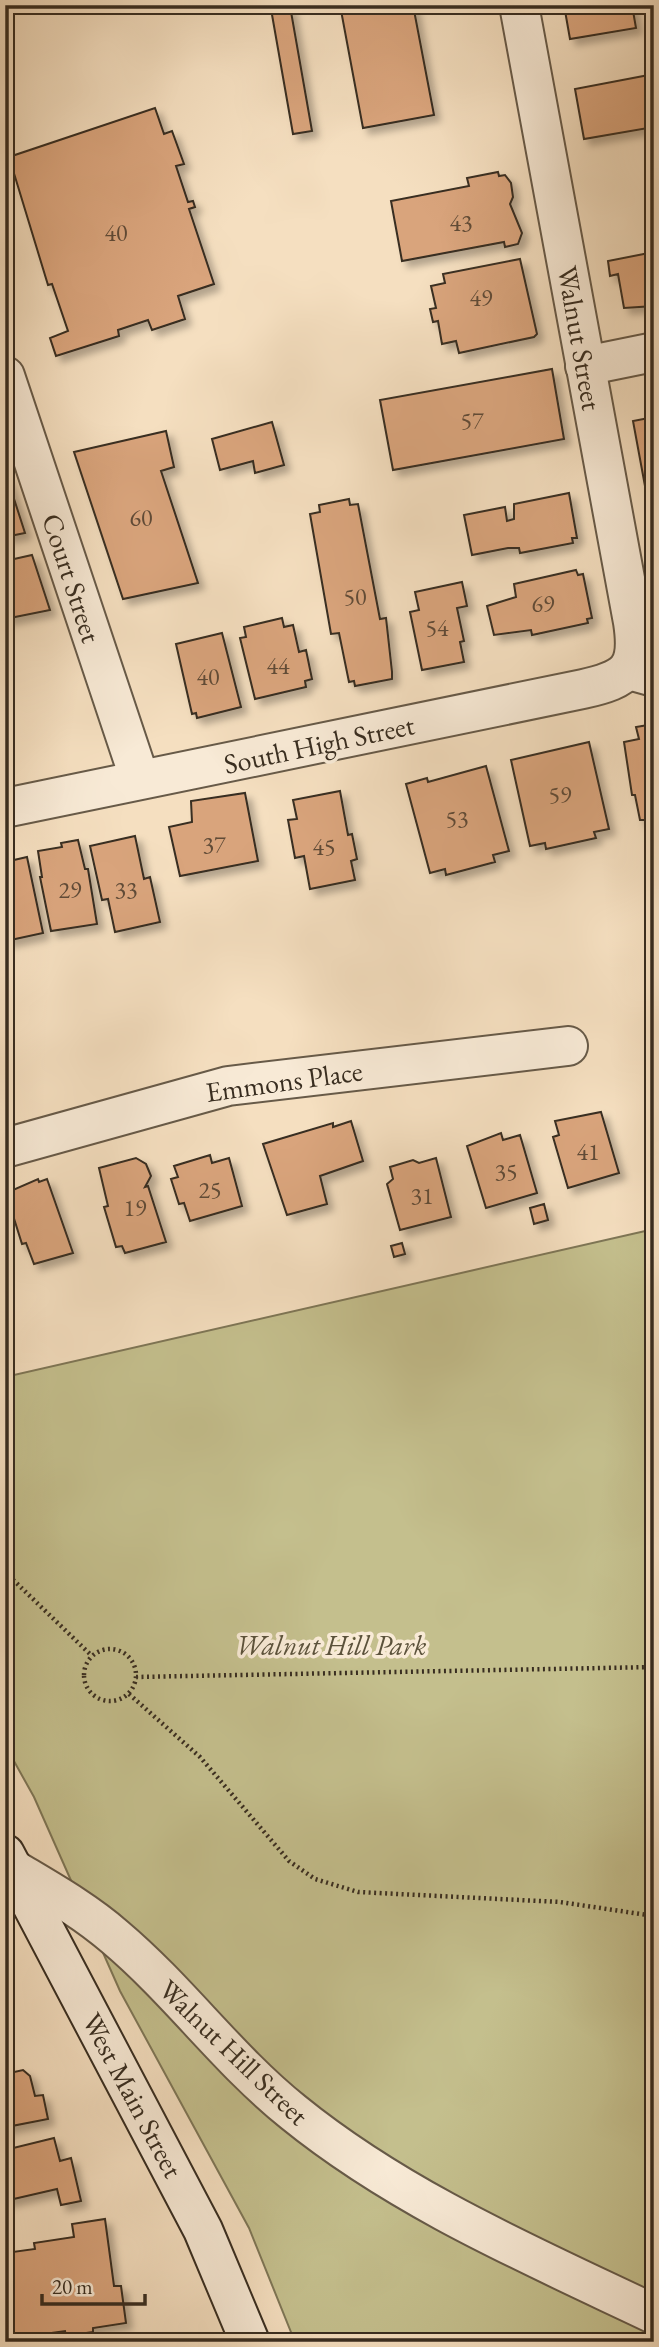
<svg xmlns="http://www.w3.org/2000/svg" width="659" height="2347" viewBox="0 0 659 2347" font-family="'EB Garamond',serif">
	<defs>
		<filter id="shadow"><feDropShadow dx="6" dy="6" stdDeviation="3.5" flood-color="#0004"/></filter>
	</defs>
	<rect width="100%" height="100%" fill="#f5dfc0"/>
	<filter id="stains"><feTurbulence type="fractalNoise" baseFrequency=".00286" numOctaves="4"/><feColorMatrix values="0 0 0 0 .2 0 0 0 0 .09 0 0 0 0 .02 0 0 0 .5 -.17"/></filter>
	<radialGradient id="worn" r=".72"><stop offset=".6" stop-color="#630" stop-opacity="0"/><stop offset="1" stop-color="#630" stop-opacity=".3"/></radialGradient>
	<!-- green -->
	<path fill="#c4bf8d" stroke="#7e7656" stroke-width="2" d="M654 1229V2342H295L249 2228 120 1991 34 1797 5 1745V1377Z"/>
	<!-- building -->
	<path fill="#d9a47c" stroke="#382d20" stroke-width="2" filter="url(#shadow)" d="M340 5H413L434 115 363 128Z
		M564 5H632L636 28 570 39Z
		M290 6 312 131 293 134 271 9Z
		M654 74V127L584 139 575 89Z
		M155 108 164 134 172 131 184 164 176 166 188 202 193 201 195 207 189 209 214 284 178 296 185 319 152 330 148 320 118 330 119 336 56 356 50 338 68 331 52 284 48 285 9 157Z
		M498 172 499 176 505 175 511 183 513 197 510 204 522 233 518 244 505 247 504 242 402 261 391 201 469 186 467 178Z
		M654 252V306L624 308 618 274 610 276 608 261Z
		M520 259 537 334 534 337 459 353 456 341 442 344 438 321 433 322 430 309 436 308 431 286 445 283 443 274Z
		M552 369 564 439 393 470 380 400Z
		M654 417V484L645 486 633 421Z
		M272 422 284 465 255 473 253 461 220 470 212 439Z
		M166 431 174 467 161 471 198 583 123 599 74 452Z
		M7 477 25 533 5 537V478Z
		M569 493 577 538H572L573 543 520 553 519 548H508L472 555 464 515 505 507 507 521 514 519V504Z
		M349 499 350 505 358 504 380 619 386 618 392 672V679L355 686 354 681 349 682 339 633 331 634 310 514 320 512 319 505Z
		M32 555 50 610 5 619V561Z
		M576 570 578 575 583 574 592 618 587 619 588 623 532 635 531 630 494 635 487 606 516 597 514 584Z
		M462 582 467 606 457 608 464 641 460 642 464 662 422 670 410 612 419 610 415 592Z
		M282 618 284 627 293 625 299 652 306 650 312 679 305 681 306 687 255 699 240 638 246 637 244 627Z
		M222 633 241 707 197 718 196 713 192 714 176 644Z
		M654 724V834L648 835 645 820H640L635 795H632L624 742 639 739 636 727Z
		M589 742 609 829 594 832 596 838 546 849 545 843 530 846 511 760Z
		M486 766 509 851 493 855 495 862 446 875 445 869 430 873 406 784 427 778 428 782Z
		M340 791 348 835 352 834 357 859 351 861 355 880 310 889 304 856 295 858 288 820 297 819 293 800Z
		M245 793 258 861 180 876 169 827 192 822 191 801Z
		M135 836 144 879 150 877 160 922 115 932 108 899 102 900 90 846Z
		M78 840 85 869H88L97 924 51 931 40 877H42L38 851 62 847 61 843Z
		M27 857 43 933 6 941 5 862Z
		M601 1112 619 1173 568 1188 553 1137 559 1135 555 1121Z
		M351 1121 363 1161 320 1176 327 1204 287 1215 263 1144 333 1123V1127Z
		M501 1133 503 1140 520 1135 537 1193 486 1208 467 1146Z
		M210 1155 212 1163 229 1158 242 1206 190 1221 184 1203 179 1204 171 1179 178 1177 174 1166Z
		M136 1158 146 1164 151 1176 145 1187 148 1186 166 1242 125 1253 122 1246 116 1247 104 1207 108 1206 99 1168Z
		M436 1158 451 1217 400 1230 387 1184 393 1179 390 1167 413 1160 419 1163Z
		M38 1179 39 1182 47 1179 73 1253 34 1264 26 1243 22 1244 6 1193Z
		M544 1204 548 1220 534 1224 530 1208Z
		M402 1243 405 1254 394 1257 391 1246Z
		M23 2070 30 2076 35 2096 43 2095 48 2119 7 2127 5 2132V2074Z
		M54 2138 60 2161 71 2158 81 2201 61 2205 57 2189 5 2201V2150Z
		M105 2219 114 2286H121L126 2323 93 2328V2332L66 2336 65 2331 8 2339 5 2253 35 2249 34 2243 74 2237 72 2224Z"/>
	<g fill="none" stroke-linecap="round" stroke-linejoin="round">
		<defs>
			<path id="minor" d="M585 366 654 352
				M629 670 654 677
				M5 1148 228 1086 568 1046
				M13 1869C48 1890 84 1910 115 1937 179 1991 228 2060 293 2112 400 2199 530 2255 654 2314"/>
			<path id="tertiary" d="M5 376 140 780
				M5 808 583 689C628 679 640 669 633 622L519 5"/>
			<path id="secondary" d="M5 1854 203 2230 250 2342"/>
		</defs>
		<!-- minor casing -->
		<use href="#minor" stroke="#675a48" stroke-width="42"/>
		<!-- tertiary casing -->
		<use href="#tertiary" stroke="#675a48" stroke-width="42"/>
		<!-- secondary casing -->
		<use href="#secondary" stroke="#382d20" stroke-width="42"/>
		<!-- path -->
		<path stroke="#382d20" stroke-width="4.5" stroke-dasharray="2 3.5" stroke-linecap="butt" d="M5 1572 92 1656
			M84 1675a26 26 0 1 1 52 0a26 26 0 1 1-52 0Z
			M136 1677 654 1667
			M129 1694 200 1757 289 1861 315 1879 358 1892 560 1902 654 1916"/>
		<!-- minor -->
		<use href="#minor" stroke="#f8ead6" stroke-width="38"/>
		<!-- tertiary -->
		<use href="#tertiary" stroke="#f8ead6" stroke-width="38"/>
		<!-- secondary -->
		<use href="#secondary" stroke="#f8ead6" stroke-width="38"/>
	</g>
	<g text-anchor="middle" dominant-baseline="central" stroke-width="7" stroke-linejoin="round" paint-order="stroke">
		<!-- number labels -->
		<g font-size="24" fill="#604b37">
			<text x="461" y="222">43</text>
			<text x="116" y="232">40</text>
			<text x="481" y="297">49</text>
			<text x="472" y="420">57</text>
			<text x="141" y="517">60</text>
			<text x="355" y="596">50</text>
			<text x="543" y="603">69</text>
			<text x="437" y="627">54</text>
			<text x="278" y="665">44</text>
			<text x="208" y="676">40</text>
			<text x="560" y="794">59</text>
			<text x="457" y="818">53</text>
			<text x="214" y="844">37</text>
			<text x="324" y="846">45</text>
			<text x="70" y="889">29</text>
			<text x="126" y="889">33</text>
			<text x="588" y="1151">41</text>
			<text x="506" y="1171">35</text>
			<text x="210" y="1189">25</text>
			<text x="422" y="1195">31</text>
			<text x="135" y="1207">19</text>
		</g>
		<!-- street labels -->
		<g font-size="28" fill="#382d20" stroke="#f8ead6">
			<text transform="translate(580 338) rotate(80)">Walnut Street</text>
			<text transform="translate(72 578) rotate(72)">Court Street</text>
			<text transform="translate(319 744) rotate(-12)">South High Street</text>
			<text transform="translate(284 1081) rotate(-8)">Emmons Place</text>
			<text transform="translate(234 2052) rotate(44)">Walnut Hill Street</text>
			<text transform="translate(133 2095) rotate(62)">West Main Street</text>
		</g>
		<!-- park labels -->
		<g font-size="28" font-style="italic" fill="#5b523b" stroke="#f8ead6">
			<text x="331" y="1645">Walnut Hill Park</text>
		</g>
	</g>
	<!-- margin -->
	<rect width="659" height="2347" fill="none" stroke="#f5dfc0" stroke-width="28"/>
	<rect x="7" y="7" width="645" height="2333" fill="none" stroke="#382d20" stroke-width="3.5"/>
	<rect x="14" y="14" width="631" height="2319" fill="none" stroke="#382d20" stroke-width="2"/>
	<!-- scale -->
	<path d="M42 2294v10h103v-10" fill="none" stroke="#382d20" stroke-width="3.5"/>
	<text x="52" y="2294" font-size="21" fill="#382d20" stroke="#f8ead6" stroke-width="5" paint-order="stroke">20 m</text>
	<rect width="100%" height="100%" filter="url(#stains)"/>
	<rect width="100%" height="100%" fill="url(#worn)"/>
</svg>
